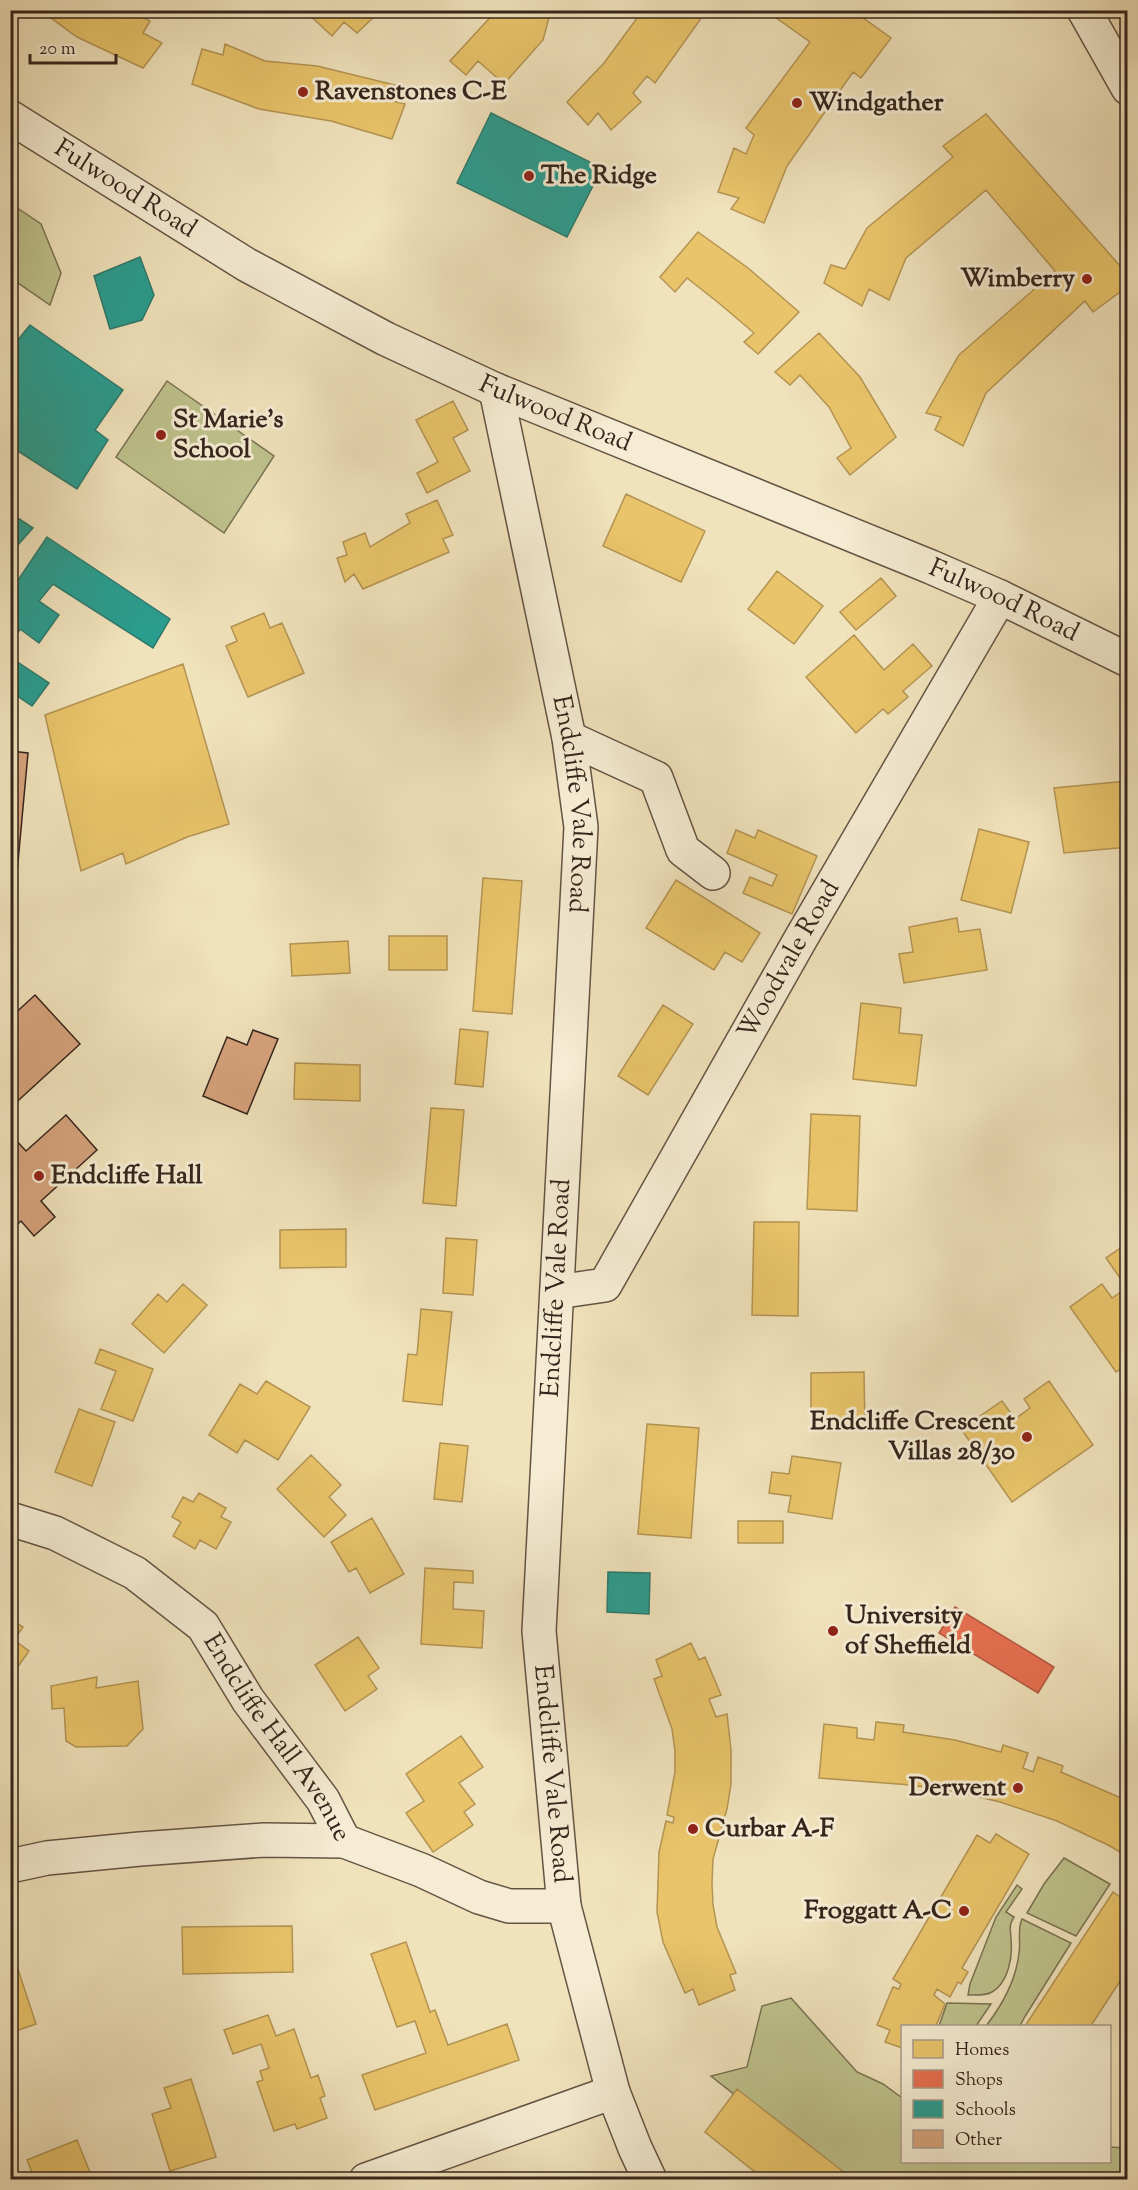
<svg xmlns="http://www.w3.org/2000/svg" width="1138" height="2190" viewBox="0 0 1138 2190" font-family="'Sorts Mill Goudy',serif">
	<rect width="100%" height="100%" fill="#f0e2bb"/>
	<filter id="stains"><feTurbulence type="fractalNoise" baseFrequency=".00333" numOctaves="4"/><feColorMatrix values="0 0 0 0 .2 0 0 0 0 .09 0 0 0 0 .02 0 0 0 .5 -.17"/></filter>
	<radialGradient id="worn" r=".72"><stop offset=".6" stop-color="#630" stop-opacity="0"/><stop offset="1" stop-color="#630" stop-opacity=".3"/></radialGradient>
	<!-- green -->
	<path fill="#bec28c" stroke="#7a7354" stroke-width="1.5" d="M10 203 41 224 61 273 50 305 11 278Z
		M167 381 274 456 224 533 116 457Z
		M1064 1858 1110 1884 1076 1936 1027 1913 1044 1884Z
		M1017 1885 1022 1889 1006 1912 1014 1917C1008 1926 1011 1931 1011 1940 1013 1957 1008 1983 992 1992 985 1996 976 1995 968 1995L970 1984 996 1917Z
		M1022 1919 1071 1943 1024 2018 1020 2026H986C1003 2004 1016 1981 1019 1953 1021 1942 1017 1929 1022 1919Z
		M791 1998 857 2072 883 2084 902 2098V2162H1110V2147L1127 2148V2179H841L711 2076 747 2067 762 2006Z
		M947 2003 991 2004 976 2026H939Z"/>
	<!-- homes -->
	<path fill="#e9c46a" stroke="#b39453" stroke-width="1.5" d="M40 10H127L150 21 143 33 162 43 143 68 77 37Z
		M304 10H381L357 33 344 22 332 36Z
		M497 10H551L543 40 504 84 478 61 466 75 450 61Z
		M643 10H707L655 83 647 76 633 93 641 102 611 130 598 113 588 125 567 102 604 63Z
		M765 10H852L891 38 861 78 853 72 787 166 764 223 731 209 739 198 718 192 734 148 746 154 754 135 746 128 810 42Z
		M225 44 265 61 317 66 395 85 389 100 405 104 392 139 331 121 259 109 192 84 202 49 223 55Z
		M986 114 1128 275V286L1093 312 1085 301 986 393 963 446 935 430 941 417 926 413 959 355 1055 271 986 190 906 258 889 300 869 289 862 306 824 283 831 265 845 269 867 228 953 157 943 146Z
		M698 232 748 268 799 312 758 354 744 342 754 333 720 304 687 278 675 292 660 277Z
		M819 333 860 377 896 437 850 475 837 458 851 448 829 407 800 375 790 385 775 372Z
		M453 401 468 430 453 438 470 471 427 493 417 473 438 462 416 420Z
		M626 494 705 531 681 582 603 546Z
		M437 500 453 535 443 539 449 552 363 589 354 574 345 582 337 558 347 555 343 542 365 533 370 547 410 523 406 514Z
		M777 571 823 606 794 644 748 609Z
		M881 578 896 596 856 630 840 612Z
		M264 613 270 628 282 623 304 673 248 697 226 646 237 641 231 627Z
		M854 635 884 670 913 644 932 666 903 691 908 697 888 714 883 709 856 733 806 677Z
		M183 664 229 824 187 837 126 864 123 853 81 871 45 715Z
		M1127 781 1128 847 1064 853 1054 788Z
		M979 829 1029 842 1011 913 961 900Z
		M736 830 755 838 758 830 817 856 792 914 743 893 750 877 772 886 777 875 727 853Z
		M483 878 522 881 512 1014 473 1011Z
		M676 880 760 933 742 962 725 952 714 970 646 928Z
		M957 918 959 932 980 929 987 970 904 983 899 954 913 952 909 927Z
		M389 936H447V970H389Z
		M348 941 350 973 292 976 290 944Z
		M861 1003 901 1008 899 1033 922 1035 916 1086 853 1079Z
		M663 1005 693 1024 648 1095 618 1076Z
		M460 1029 488 1032 483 1087 455 1084Z
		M295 1063 360 1065V1101L294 1099Z
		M431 1108 464 1110 456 1206 423 1203Z
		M811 1114 860 1116 857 1211 807 1209Z
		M754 1222H799L798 1316 752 1315Z
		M346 1229V1267L280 1268V1230Z
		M446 1238 477 1240 473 1295 443 1293Z
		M1128 1243V1364L1116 1372 1070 1307 1102 1284 1112 1298 1127 1288 1106 1258Z
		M183 1284 207 1305 164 1353 132 1324 158 1294 167 1302Z
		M421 1309 452 1312 442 1405 403 1401 408 1354 417 1355Z
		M100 1349 153 1369 133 1421 101 1409 116 1371 95 1363Z
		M864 1372 865 1429H811V1373Z
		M266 1381 310 1407 278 1460 245 1440 237 1453 209 1435 240 1384 257 1394Z
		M1049 1381 1093 1445 1012 1502 961 1429 1002 1401 1015 1419 1030 1408 1024 1399Z
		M79 1409 115 1422 92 1486 55 1472Z
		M647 1424 699 1428 691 1538 638 1534Z
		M440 1443 468 1446 462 1502 434 1499Z
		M311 1455 341 1485 329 1497 346 1515 324 1537 277 1489Z
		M792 1456 841 1463 832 1519 788 1512 791 1496 769 1493 772 1472 789 1474Z
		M199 1493 226 1508 221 1517 231 1522 216 1549 200 1540 195 1549 173 1536 181 1522 172 1517 183 1497 193 1502Z
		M372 1518 404 1574 370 1593 356 1568 349 1572 331 1542Z
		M738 1521H783V1543H738Z
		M425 1568 473 1571V1583L454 1582 453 1609 484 1611 482 1648 421 1644Z
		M10 1619 23 1627 14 1640 29 1651 15 1671 10 1668Z
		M358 1637 379 1668 368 1676 377 1689 345 1711 315 1665Z
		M691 1643 699 1660 705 1657 721 1695 709 1699 716 1717 727 1714 731 1750V1784L727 1809 713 1859 712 1883 713 1905 717 1927 736 1973 730 1975 735 1990 699 2005 693 1989 685 1993 663 1942 657 1912 659 1852 666 1821 673 1823 674 1817 667 1815 675 1772V1751L672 1729 654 1679 662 1676 656 1660Z
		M97 1677 96 1688 138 1681 143 1729 127 1746 76 1747 66 1741 64 1708 52 1709 51 1686Z
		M876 1722 904 1725 903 1732 955 1740 1001 1752 1003 1745 1028 1753 1023 1768 1033 1772 1038 1757 1063 1766 1061 1772 1128 1801V1857L1110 1846 1057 1821 1000 1802 958 1792 911 1785 819 1778 824 1724 857 1728V1738L874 1740Z
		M461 1736 483 1767 459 1783 475 1804 464 1812 473 1825 433 1852 406 1813 424 1801 406 1774Z
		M996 1834 1029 1854 962 1968 968 1972 961 1984 958 1982 950 1997 937 1989 934 1995 945 2004 936 2026H902V2048L885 2042 890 2030 877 2025 893 1987 899 1989 901 1984 893 1979 977 1835 990 1843Z
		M1128 1890V1969L1092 2024 1096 2026H1025L1113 1892 1122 1898Z
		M292 1926 293 1972 183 1974 182 1927Z
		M406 1942 430 2012 435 2010 448 2045 507 2024 519 2060 375 2110 362 2075 426 2053 415 2021 397 2027 371 1954Z
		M10 1954H13L36 2024 10 2033Z
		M268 2015 276 2036 294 2029 311 2078 318 2075 325 2096 320 2098 327 2118 297 2129 295 2124 274 2131 257 2082 263 2080 260 2071 269 2068 261 2044 233 2054 224 2030Z
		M191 2079 216 2157 170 2171 152 2114 171 2108 164 2088Z
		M737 2089 854 2180H765L705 2132Z
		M77 2140 93 2180H35L27 2160Z"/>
	<!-- shops -->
	<path fill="#e76f51" stroke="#b25841" stroke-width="1.5" d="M955 1607 1054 1667 1038 1693 939 1633Z"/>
	<!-- schools -->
	<path fill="#2a9d8f" stroke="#2e796c" stroke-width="1.5" d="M491 113 602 168 567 237 457 183Z
		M140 257 154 295 142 320 110 329 94 276Z
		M30 325 123 390 95 430 108 440 77 489 10 446V337L17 341Z
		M10 513 33 528 17 546 10 541Z
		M47 537 170 619 153 648 53 584 39 601 59 615 39 643 20 629 10 646V592Z
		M10 657 49 683 32 706 10 691Z
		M608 1572 650 1573 649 1614 607 1612Z"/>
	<!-- building -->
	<path fill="#d6a27b" stroke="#36241c" stroke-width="1.5" d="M10 751 28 753 16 884 10 883Z
		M35 995 80 1044 10 1108V1018Z
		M253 1030 278 1039 247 1114 203 1096 227 1037 247 1045Z
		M66 1115 97 1150 41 1201 55 1217 34 1236 21 1221 10 1231V1134L26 1151Z"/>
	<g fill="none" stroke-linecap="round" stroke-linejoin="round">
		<defs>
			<g id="minor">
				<path d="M1084 10 1128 88"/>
				<path id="s1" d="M10 117 247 265 386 339 496 390 931 567 1000 597 1128 660"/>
				<path id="s2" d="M496 390 569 738 581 827 539 1631 564 1906 613 2092 635 2148 650 2180"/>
				<path d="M569 738 656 778 683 850 713 873"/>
				<path id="s3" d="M557 1292 605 1285 800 940 1000 597"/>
				<path id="s4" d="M10 1519 55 1533 135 1573 203 1626 248 1700 323 1800 344 1841 421 1870 479 1897 509 1906H564"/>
				<path d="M10 1866 47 1858 140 1849 264 1840 344 1841"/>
				<path d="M366 2180 613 2092"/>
			</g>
		</defs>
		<!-- minor casing -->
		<use href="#minor" stroke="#645444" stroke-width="36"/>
		<!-- minor -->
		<use href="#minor" stroke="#f5ecd3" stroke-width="33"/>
	</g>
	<!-- markers -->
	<g fill="#8f2418" stroke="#f5ecd3" stroke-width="2">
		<circle cx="303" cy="92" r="6"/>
		<circle cx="797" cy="103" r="6"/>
		<circle cx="529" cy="176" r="6"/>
		<circle cx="1087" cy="279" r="6"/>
		<circle cx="161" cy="435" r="6"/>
		<circle cx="39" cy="1176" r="6"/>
		<circle cx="1027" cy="1437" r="6"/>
		<circle cx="833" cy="1631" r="6"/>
		<circle cx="1018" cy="1788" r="6"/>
		<circle cx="693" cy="1829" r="6"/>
		<circle cx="964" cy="1911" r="6"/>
	</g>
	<g text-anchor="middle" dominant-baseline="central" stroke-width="6" stroke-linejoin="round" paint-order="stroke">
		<!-- poi labels -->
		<g font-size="26" font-weight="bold" fill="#36241c" stroke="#f5ecd3" text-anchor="start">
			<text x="315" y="92">Ravenstones C-E</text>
			<text x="809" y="103">Windgather</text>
			<text x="541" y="176">The Ridge</text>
			<text x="1075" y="279" text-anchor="end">Wimberry</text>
			<text x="173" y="420">St Marie's<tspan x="173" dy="30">School</tspan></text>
			<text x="51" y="1176">Endcliffe Hall</text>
			<text x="1015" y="1422" text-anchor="end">Endcliffe Crescent<tspan x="1015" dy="30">Villas 28/30</tspan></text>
			<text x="845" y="1616">University<tspan x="845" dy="30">of Sheffield</tspan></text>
			<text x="1006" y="1788" text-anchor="end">Derwent</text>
			<text x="705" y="1829">Curbar A-F</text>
			<text x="952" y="1911" text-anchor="end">Froggatt A-C</text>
		</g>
		<!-- street labels -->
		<g font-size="26" fill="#36241c" stroke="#f5ecd3">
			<text stroke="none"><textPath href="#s1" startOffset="136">Fulwood Road</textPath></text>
			<text stroke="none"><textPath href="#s1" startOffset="622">Fulwood Road</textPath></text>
			<text stroke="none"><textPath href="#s1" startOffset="1108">Fulwood Road</textPath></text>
			<text stroke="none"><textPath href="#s2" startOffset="422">Endcliffe Vale Road</textPath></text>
			<text stroke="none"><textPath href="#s3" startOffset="422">Woodvale Road</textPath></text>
			<text transform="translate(557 1288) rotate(-87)">Endcliffe Vale Road</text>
			<text stroke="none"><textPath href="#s4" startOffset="357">Endcliffe Hall Avenue</textPath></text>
			<text stroke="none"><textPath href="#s2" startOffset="1394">Endcliffe Vale Road</textPath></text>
		</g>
	</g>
	<!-- margin -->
	<rect width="1138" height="2190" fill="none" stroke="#f0e2bb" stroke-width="36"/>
	<rect x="12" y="12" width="1114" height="2166" fill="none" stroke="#36241c" stroke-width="3"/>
	<rect x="18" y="18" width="1102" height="2154" fill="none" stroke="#36241c" stroke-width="1.5"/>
	<!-- legend -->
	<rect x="901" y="2025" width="210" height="138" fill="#f5ecd3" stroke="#a99c8a" stroke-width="1.5"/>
	<rect x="913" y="2040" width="30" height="18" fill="#e9c46a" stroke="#a99c8a" stroke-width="1.5"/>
	<text x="955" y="2055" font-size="18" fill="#36241c">Homes</text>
	<rect x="913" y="2070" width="30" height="18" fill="#e76f51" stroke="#a99c8a" stroke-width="1.5"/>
	<text x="955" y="2085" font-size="18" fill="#36241c">Shops</text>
	<rect x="913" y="2100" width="30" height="18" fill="#2a9d8f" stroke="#a99c8a" stroke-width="1.5"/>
	<text x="955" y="2115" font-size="18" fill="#36241c">Schools</text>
	<rect x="913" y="2130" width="30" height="18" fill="#d6a27b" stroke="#a99c8a" stroke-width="1.5"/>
	<text x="955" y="2145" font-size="18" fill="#36241c">Other</text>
	<!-- scale -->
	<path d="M30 54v9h86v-9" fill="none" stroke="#36241c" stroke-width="3"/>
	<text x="39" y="54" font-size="18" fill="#36241c" stroke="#f5ecd3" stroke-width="4.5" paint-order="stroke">20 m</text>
	<rect width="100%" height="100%" filter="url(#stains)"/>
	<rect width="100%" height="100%" fill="url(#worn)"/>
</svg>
